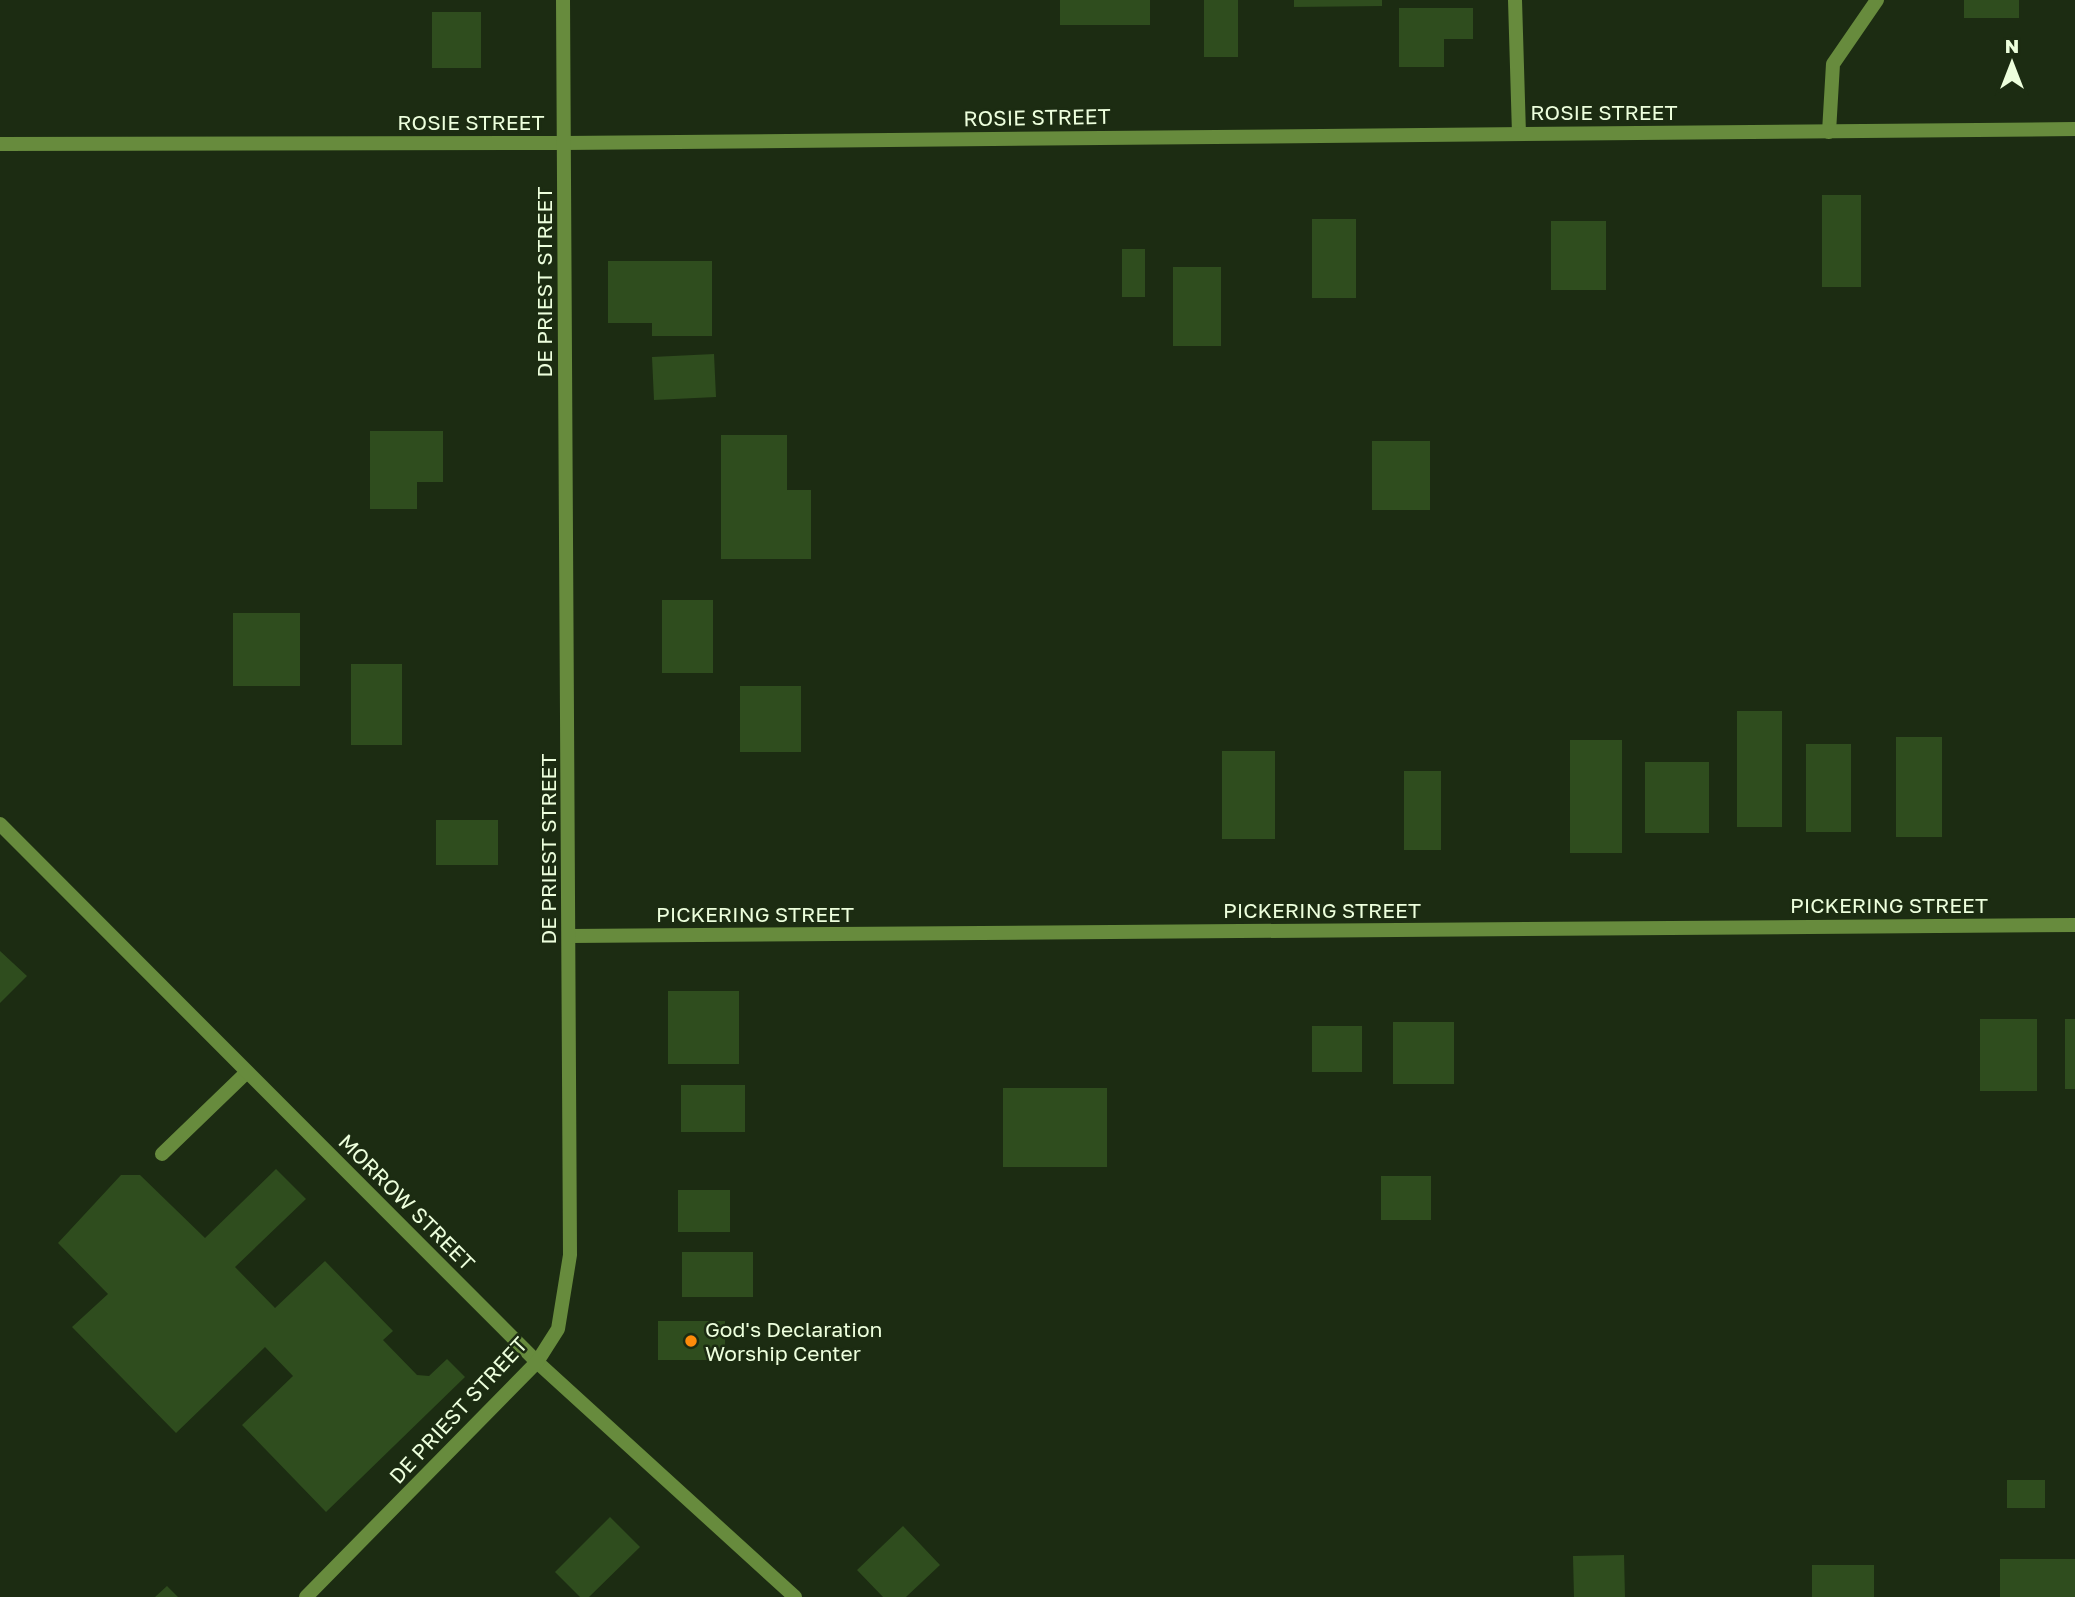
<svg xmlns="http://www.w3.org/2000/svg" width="2075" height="1597" viewBox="0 0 2075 1597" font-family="'Golos Text',sans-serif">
	<rect width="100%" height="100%" fill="#1c2c12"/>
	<!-- building -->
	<path fill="#2f4d1e" d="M1060 0H1150V25H1060Z
		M1204 0H1238V57H1204Z
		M1294 0H1382V6L1294 7Z
		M1964 0H2019V18H1964Z
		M1399 8H1473V39H1444V67H1399Z
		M432 12H481V68H432Z
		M1822 195H1861V287H1822Z
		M1312 219H1356V298H1312Z
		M1551 221H1606V290H1551Z
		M1122 249H1145V297H1122Z
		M608 261H712V336H652V323H608Z
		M1173 267H1221V346H1173Z
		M714 354 716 397 654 400 652 357Z
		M370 431H443V482H417V509H370Z
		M721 435H787V490H811V559H721Z
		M1372 441H1430V510H1372Z
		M662 600H713V673H662Z
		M233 613H300V686H233Z
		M351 664H402V745H351Z
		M740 686H801V752H740Z
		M1737 711H1782V827H1737Z
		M1896 737H1942V837H1896Z
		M1570 740H1622V853H1570Z
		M1806 744H1851V832H1806Z
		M1222 751H1275V839H1222Z
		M1645 762H1709V833H1645Z
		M1404 771H1441V850H1404Z
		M436 820H498V865H436Z
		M0 951 27 976 0 1003Z
		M668 991H739V1064H668Z
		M1980 1019H2037V1091H1980Z
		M2065 1019H2075V1089H2065Z
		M1393 1022H1454V1084H1393Z
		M1312 1026H1362V1072H1312Z
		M681 1085H745V1132H681Z
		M1003 1088H1107V1167H1003Z
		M276 1169 306 1199 235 1267 275 1308 325 1261 393 1331 383 1340 417 1375 429 1376 447 1359 465 1377 326 1512 242 1425 293 1376 265 1347 176 1433 72 1327 108 1294 58 1243 121 1175H140L205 1238Z
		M1381 1176H1431V1220H1381Z
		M678 1190H730V1232H678Z
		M682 1252H753V1297H682Z
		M658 1321H725V1360H658Z
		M2007 1480H2045V1508H2007Z
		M610 1517 640 1547 589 1597H580L555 1572Z
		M903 1526 940 1565 906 1597H883L857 1570Z
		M1624 1555 1625 1597H1574L1573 1556Z
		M2000 1559H2075V1597H2000Z
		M1812 1565H1874V1597H1812Z
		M167 1586 178 1597H155Z"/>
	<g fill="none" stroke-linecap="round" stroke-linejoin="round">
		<!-- service -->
		<path stroke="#678b3d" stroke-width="14" d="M1515 0 1519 134
			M1829 132 1833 64 1877 0
			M162 1154 247 1072"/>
		<!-- minor -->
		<path stroke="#678b3d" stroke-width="14" d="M0 144 564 143 2075 129
			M0 824 537 1362 795 1597
			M570 936 2075 925"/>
		<!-- tertiary -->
		<path stroke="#678b3d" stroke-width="14" d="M306 1597 537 1362 558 1329 570 1255 563 0"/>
	</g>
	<!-- markers -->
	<circle fill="#fe8b0a" stroke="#1c2c12" stroke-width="2.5" cx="691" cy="1341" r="7"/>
	<g text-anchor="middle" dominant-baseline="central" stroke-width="5" stroke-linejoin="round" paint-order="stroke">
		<!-- street labels -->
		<g font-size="21" fill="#edffdd" stroke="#1c2c12">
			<text x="1604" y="112">ROSIE STREET</text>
			<text transform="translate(1037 117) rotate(-1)">ROSIE STREET</text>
			<text x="471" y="122">ROSIE STREET</text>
			<text transform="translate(544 282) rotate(-90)">DE PRIEST STREET</text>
			<text transform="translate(548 849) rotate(-90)">DE PRIEST STREET</text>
			<text x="1889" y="905">PICKERING STREET</text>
			<text x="1322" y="910">PICKERING STREET</text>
			<text x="755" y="914">PICKERING STREET</text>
			<text transform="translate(407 1202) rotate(45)">MORROW STREET</text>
			<text transform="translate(458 1410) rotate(-47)">DE PRIEST STREET</text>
		</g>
		<!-- poi labels -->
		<g font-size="21" fill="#edffdd" stroke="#1c2c12" text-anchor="start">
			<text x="705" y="1329">God's Declaration<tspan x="705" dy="24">Worship Center</tspan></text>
		</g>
	</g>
	<!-- north arrow -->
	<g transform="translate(2012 63)" stroke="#1c2c12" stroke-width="5" paint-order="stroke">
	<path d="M0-5L12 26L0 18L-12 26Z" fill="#edffdd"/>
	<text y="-10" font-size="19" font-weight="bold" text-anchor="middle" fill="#edffdd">N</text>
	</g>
</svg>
